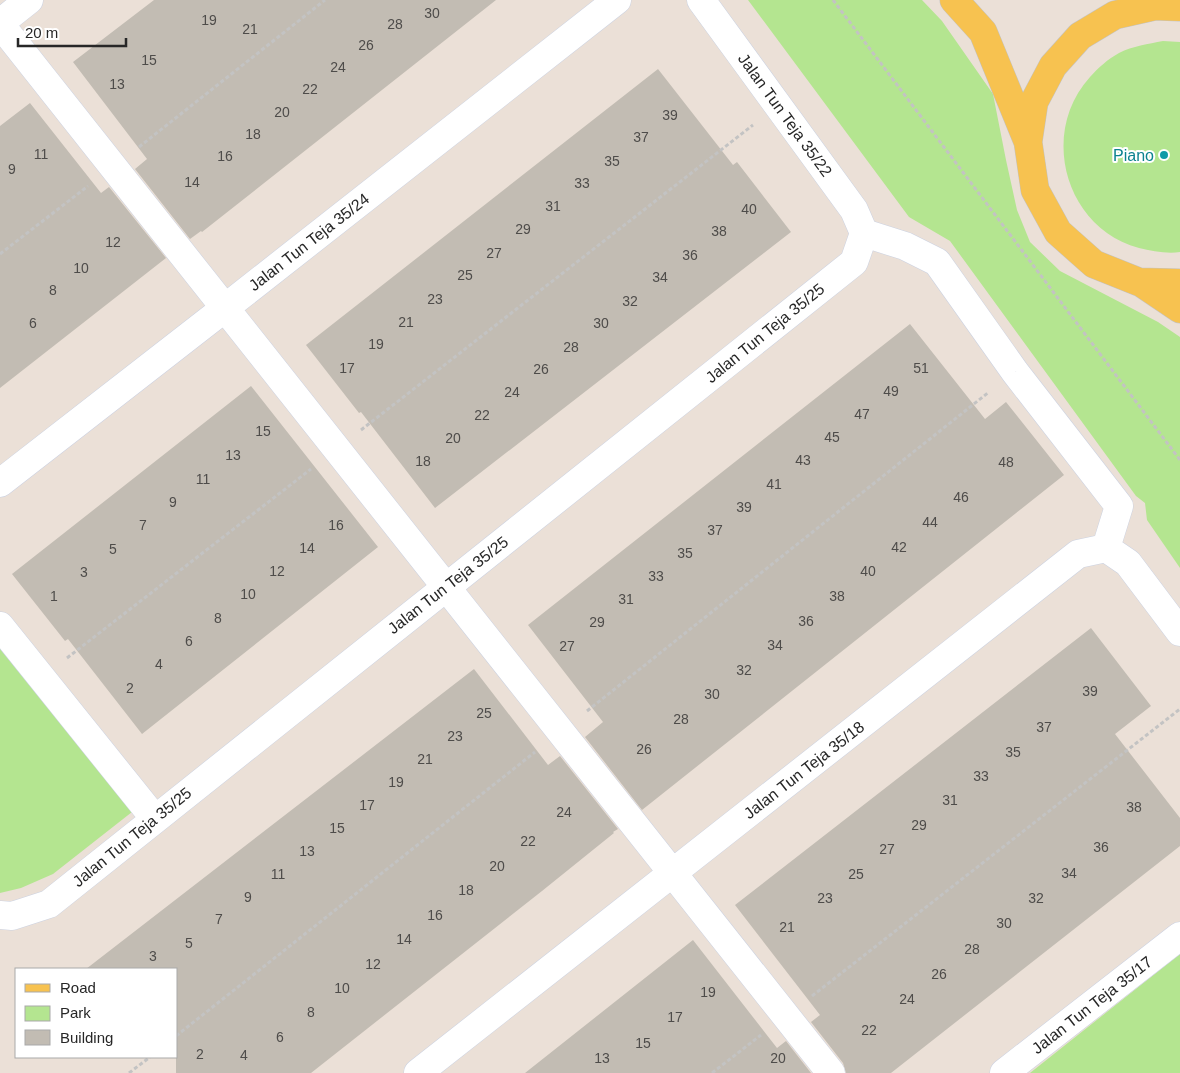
<svg xmlns="http://www.w3.org/2000/svg" width="1180" height="1073" viewBox="0 0 1180 1073" font-family="Arial,sans-serif">
	<rect width="100%" height="100%" fill="#ebe0d7"/>
	<!-- green -->
	<path fill="#b4e590" d="M748 0H922L942 21 993 94 1006 160 1017 210 1030 242 1060 271 1158 322 1180 337V568L1147 520 1145 503 1136 496 950 241 909 217Z
		M1163 41 1180 42V252C1167 254 1152 251 1139 248 1065 228 1039 133 1090 77 1098 68 1108 59 1119 53 1133 46 1148 44 1163 41Z
		M0 648 132 812 53 874 21 888 0 893Z
		M1180 954V1073H1030Z"/>
	<!-- building -->
	<path fill="#c2bcb3" d="M154 0H496L202 232 201 231 190 239 135 169 147 159 73 62Z
		M658 69 733 165 737 162 791 232 435 508 361 412 359 413 306 345Z
		M30 103 101 193 109 187 166 258 0 388V126Z
		M910 324 985 419 1006 402 1064 475 642 810 585 737 603 722 528 625Z
		M251 386 378 547 142 734 68 639 65 641 12 574Z
		M1091 628 1151 706 1115 734 1180 818V846L891 1073H846L843 1063 811 1022 820 1015 735 905Z
		M474 669 548 765 560 756 618 829 613 832 614 833 542 891 311 1073H176V969H86Z
		M693 940 777 1048 786 1041 811 1073H525Z"/>
	<g fill="none" stroke-linecap="round" stroke-linejoin="round">
		<defs>
			<path id="minor" d="M701 0 854 210 864 233
				M0 23 29 0
				M0 24 831 1073
				M864 233 905 246 937 262 1015 372 1119 506 1106 548
				M0 483 225 308 617 0
				M0 626 155 819
				M0 915 12 916 49 904 854 262 864 233
				M418 1073 1078 554 1106 548 1128 563 1180 632
				M1004 1073 1180 936"/>
			<path id="major" d="M954 0 983 32 1028 142
				M1180 7 1155 6 1115 15 1080 36 1053 66 1034 102 1028 142 1035 190 1058 232 1094 264 1139 282 1180 283
				M1140 282 1180 309"/>
		</defs>
		<!-- minor casing -->
		<use href="#minor" stroke="#ccd2e1" stroke-width="29"/>
		<!-- major casing -->
		<use href="#major" stroke="#c3c3c3" stroke-width="29"/>
		<!-- path -->
		<path stroke="#c3c3c3" stroke-width="3" stroke-dasharray="4 2.5" stroke-linecap="butt" d="M833 0 1180 460
			M139 147 325 0
			M0 254 88 186
			M361 430 753 125
			M67 658 311 469
			M587 711 989 392
			M812 996 1180 709
			M176 1036 535 752
			M129 1073 150 1057
			M712 1073 761 1035"/>
		<!-- minor -->
		<use href="#minor" stroke="#fff" stroke-width="28"/>
		<!-- major -->
		<use href="#major" stroke="#f7c250" stroke-width="28"/>
	</g>
	<!-- markers -->
	<circle fill="#0f9aa8" stroke="#fff" stroke-width="2" cx="1164" cy="155" r="5"/>
	<g text-anchor="middle" dominant-baseline="central" stroke-width="4" stroke-linejoin="round" paint-order="stroke">
		<!-- number labels -->
		<g font-size="14" fill="#4e4c4a">
			<text x="432" y="13">30</text>
			<text x="209" y="20">19</text>
			<text x="395" y="24">28</text>
			<text x="250" y="29">21</text>
			<text x="366" y="45">26</text>
			<text x="149" y="60">15</text>
			<text x="338" y="67">24</text>
			<text x="117" y="84">13</text>
			<text x="310" y="89">22</text>
			<text x="282" y="112">20</text>
			<text x="670" y="115">39</text>
			<text x="253" y="134">18</text>
			<text x="641" y="137">37</text>
			<text x="41" y="154">11</text>
			<text x="225" y="156">16</text>
			<text x="612" y="161">35</text>
			<text x="12" y="169">9</text>
			<text x="192" y="182">14</text>
			<text x="582" y="183">33</text>
			<text x="553" y="206">31</text>
			<text x="749" y="209">40</text>
			<text x="523" y="229">29</text>
			<text x="719" y="231">38</text>
			<text x="113" y="242">12</text>
			<text x="494" y="253">27</text>
			<text x="690" y="255">36</text>
			<text x="81" y="268">10</text>
			<text x="465" y="275">25</text>
			<text x="660" y="277">34</text>
			<text x="53" y="290">8</text>
			<text x="435" y="299">23</text>
			<text x="630" y="301">32</text>
			<text x="406" y="322">21</text>
			<text x="33" y="323">6</text>
			<text x="601" y="323">30</text>
			<text x="376" y="344">19</text>
			<text x="571" y="347">28</text>
			<text x="347" y="368">17</text>
			<text x="921" y="368">51</text>
			<text x="541" y="369">26</text>
			<text x="891" y="391">49</text>
			<text x="512" y="392">24</text>
			<text x="862" y="414">47</text>
			<text x="482" y="415">22</text>
			<text x="263" y="431">15</text>
			<text x="832" y="437">45</text>
			<text x="453" y="438">20</text>
			<text x="233" y="455">13</text>
			<text x="803" y="460">43</text>
			<text x="423" y="461">18</text>
			<text x="1006" y="462">48</text>
			<text x="203" y="479">11</text>
			<text x="774" y="484">41</text>
			<text x="961" y="497">46</text>
			<text x="173" y="502">9</text>
			<text x="744" y="507">39</text>
			<text x="930" y="522">44</text>
			<text x="143" y="525">7</text>
			<text x="336" y="525">16</text>
			<text x="715" y="530">37</text>
			<text x="899" y="547">42</text>
			<text x="307" y="548">14</text>
			<text x="113" y="549">5</text>
			<text x="685" y="553">35</text>
			<text x="277" y="571">12</text>
			<text x="868" y="571">40</text>
			<text x="84" y="572">3</text>
			<text x="656" y="576">33</text>
			<text x="248" y="594">10</text>
			<text x="54" y="596">1</text>
			<text x="837" y="596">38</text>
			<text x="626" y="599">31</text>
			<text x="218" y="618">8</text>
			<text x="806" y="621">36</text>
			<text x="597" y="622">29</text>
			<text x="189" y="641">6</text>
			<text x="775" y="645">34</text>
			<text x="567" y="646">27</text>
			<text x="159" y="664">4</text>
			<text x="744" y="670">32</text>
			<text x="130" y="688">2</text>
			<text x="1090" y="691">39</text>
			<text x="712" y="694">30</text>
			<text x="484" y="713">25</text>
			<text x="681" y="719">28</text>
			<text x="1044" y="727">37</text>
			<text x="455" y="736">23</text>
			<text x="644" y="749">26</text>
			<text x="1013" y="752">35</text>
			<text x="425" y="759">21</text>
			<text x="981" y="776">33</text>
			<text x="396" y="782">19</text>
			<text x="950" y="800">31</text>
			<text x="367" y="805">17</text>
			<text x="1134" y="807">38</text>
			<text x="564" y="812">24</text>
			<text x="919" y="825">29</text>
			<text x="337" y="828">15</text>
			<text x="528" y="841">22</text>
			<text x="1101" y="847">36</text>
			<text x="887" y="849">27</text>
			<text x="307" y="851">13</text>
			<text x="497" y="866">20</text>
			<text x="1069" y="873">34</text>
			<text x="278" y="874">11</text>
			<text x="856" y="874">25</text>
			<text x="466" y="890">18</text>
			<text x="248" y="897">9</text>
			<text x="825" y="898">23</text>
			<text x="1036" y="898">32</text>
			<text x="435" y="915">16</text>
			<text x="219" y="919">7</text>
			<text x="1004" y="923">30</text>
			<text x="787" y="927">21</text>
			<text x="404" y="939">14</text>
			<text x="189" y="943">5</text>
			<text x="972" y="949">28</text>
			<text x="153" y="956">3</text>
			<text x="373" y="964">12</text>
			<text x="939" y="974">26</text>
			<text x="342" y="988">10</text>
			<text x="708" y="992">19</text>
			<text x="907" y="999">24</text>
			<text x="311" y="1012">8</text>
			<text x="675" y="1017">17</text>
			<text x="869" y="1030">22</text>
			<text x="280" y="1037">6</text>
			<text x="643" y="1043">15</text>
			<text x="200" y="1054">2</text>
			<text x="244" y="1055">4</text>
			<text x="602" y="1058">13</text>
			<text x="778" y="1058">20</text>
		</g>
		<!-- street labels -->
		<g font-size="16" fill="#272727" stroke="#fff">
			<text transform="translate(785 115) rotate(54)">Jalan Tun Teja 35/22</text>
			<text transform="translate(309 242) rotate(-38)">Jalan Tun Teja 35/24</text>
			<text transform="translate(765 333) rotate(-39)">Jalan Tun Teja 35/25</text>
			<text transform="translate(448 585) rotate(-38)">Jalan Tun Teja 35/25</text>
			<text transform="translate(804 770) rotate(-38)">Jalan Tun Teja 35/18</text>
			<text transform="translate(132 837) rotate(-39)">Jalan Tun Teja 35/25</text>
			<text transform="translate(1092 1005) rotate(-38)">Jalan Tun Teja 35/17</text>
		</g>
		<!-- culture labels -->
		<g font-size="16" fill="#0d838f" stroke="#fff" text-anchor="end">
			<text x="1154" y="155">Piano</text>
		</g>
	</g>
	<!-- legend -->
	<rect x="15" y="968" width="162" height="90" fill="#ffffff" stroke="#a9a9a9"/>
	<rect x="25" y="984" width="25" height="8" fill="#f7c250" stroke="#a9a9a9"/>
	<text x="60" y="993" font-size="15" fill="#272727">Road</text>
	<rect x="25" y="1006" width="25" height="15" fill="#b4e590" stroke="#a9a9a9"/>
	<text x="60" y="1018" font-size="15" fill="#272727">Park</text>
	<rect x="25" y="1030" width="25" height="15" fill="#c2bcb3" stroke="#a9a9a9"/>
	<text x="60" y="1043" font-size="15" fill="#272727">Building</text>
	<!-- scale -->
	<path d="M18 38v8h108v-8" fill="none" stroke="#272727" stroke-width="2.5"/>
	<text x="25" y="38" font-size="15" fill="#272727" stroke="#ffffff" stroke-width="4" paint-order="stroke">20 m</text>
</svg>
